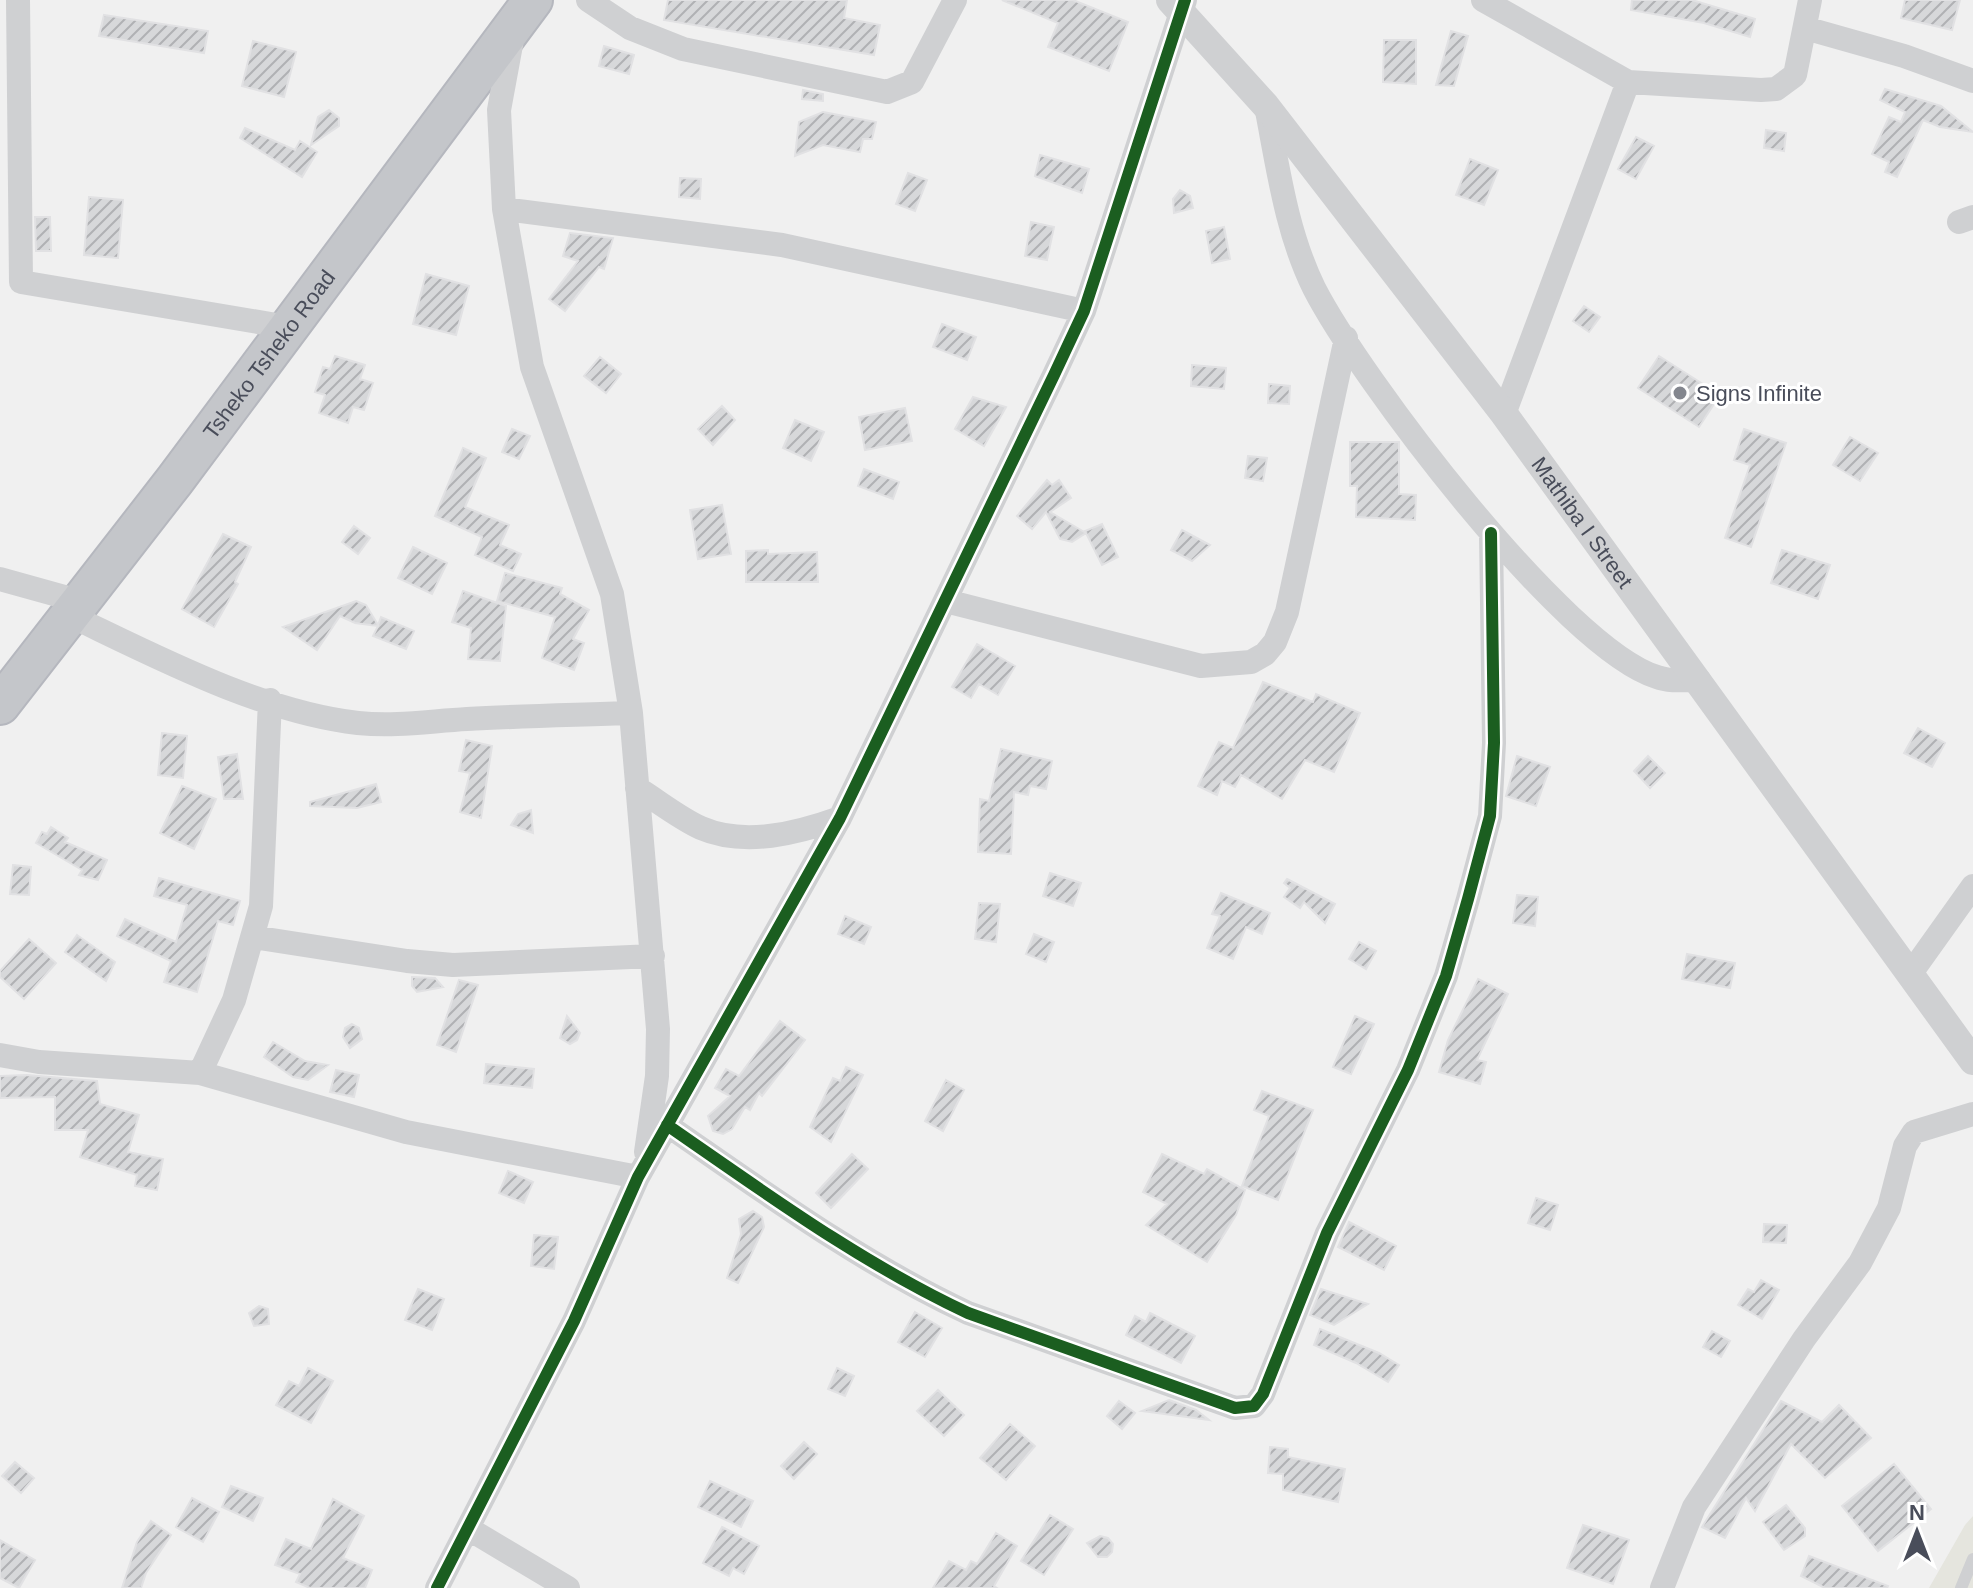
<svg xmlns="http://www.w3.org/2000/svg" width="1973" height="1588" viewBox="0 0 1973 1588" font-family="Arial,sans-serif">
	<defs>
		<pattern id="building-hatch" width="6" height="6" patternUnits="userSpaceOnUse" patternTransform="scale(2)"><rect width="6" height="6" fill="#d7d8da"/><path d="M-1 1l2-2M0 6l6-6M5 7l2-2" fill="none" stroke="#b0b1b4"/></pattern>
	</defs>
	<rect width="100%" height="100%" fill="#f0f0f0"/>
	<!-- commercial -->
	<path fill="#e5e5de" d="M1973 1516V1588H1929L1965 1525Z"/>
	<!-- building -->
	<path fill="url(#building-hatch)" stroke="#e1e1e3" stroke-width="2" d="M668 0H847L844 18 880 25 874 55 664 20Z
		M1002 0H1073L1128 22 1109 71 1048 47 1058 23Z
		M1632 0H1692L1755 19 1750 37 1704 23 1631 10Z
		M1905 0H1960L1952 30 1901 18Z
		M104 15 208 31 204 53 99 36Z
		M1451 31 1468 36 1454 86 1436 85Z
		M1384 40H1416V84L1383 82Z
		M253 41 296 52 284 97 242 86Z
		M604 46 634 55 629 74 599 66Z
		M1885 89 1941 106 1973 132 1940 127 1923 120 1897 177 1885 172 1889 162 1872 154 1889 117 1901 122 1905 112 1880 100Z
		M803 90 823 94V101L802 99Z
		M329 110 339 118V126L311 145 318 117Z
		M823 112 876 122 872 139H863L860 152 823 145 795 156 799 122Z
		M245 128 295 150 300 141 317 152 302 177 240 138Z
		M1766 130 1786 133 1784 151 1764 148Z
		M1636 137 1654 146 1636 179 1618 169Z
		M1040 155 1089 169 1082 193 1035 176Z
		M1470 159 1498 170 1484 205 1456 195Z
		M908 173 927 180 915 211 896 204Z
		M680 178 701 179 700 199 679 197Z
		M1180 190 1190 196 1193 208 1174 213 1173 199Z
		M89 197 123 200 118 258 84 255Z
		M35 217H50L51 251H36Z
		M1031 222 1054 227 1047 260 1025 256Z
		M1224 227 1230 259 1212 263 1206 231Z
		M570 233 613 238 604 269 599 267 565 311 549 299 578 261 563 256Z
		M426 274 469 286 456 335 413 324Z
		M1584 306 1600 317 1589 332 1573 321Z
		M942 324 976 337 967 360 933 347Z
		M335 356 365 365 360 379 373 383 364 410 353 407 348 423 319 413 325 395 315 392 323 367 330 369Z
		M1659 356 1720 395 1699 427 1638 388Z
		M600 357 621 374 606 393 584 376Z
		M1192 365 1226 368 1224 389 1191 386Z
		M1269 384 1290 386 1289 404 1268 403Z
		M973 397 1006 407 984 446 955 429Z
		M722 406 735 420 713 445 698 429Z
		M905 408 912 441 865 450 859 417Z
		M795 420 824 432 811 461 783 448Z
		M512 429 530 436 519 459 502 452Z
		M1744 429 1786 443 1751 547 1725 538 1750 465 1734 460Z
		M1850 437 1878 453 1860 481 1833 465Z
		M1350 442H1399V494L1416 495 1415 520 1356 517 1357 486H1350Z
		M463 448 486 458 465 507 509 525 500 545 521 554 513 571 475 555 482 537 435 516Z
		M1248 456 1267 458 1263 481 1245 478Z
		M864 469 899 482 893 499 858 486Z
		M1047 480 1052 485 1059 480 1071 498 1050 512 1086 533 1072 542 1060 539 1046 512 1032 529 1017 516Z
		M722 505 731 554 698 559 690 510Z
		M1102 524 1118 557 1102 565 1085 531Z
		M354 526 370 538 358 554 342 542Z
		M1182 530 1210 545 1192 561 1171 550Z
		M223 534 251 547 235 582 238 584 214 627 182 609Z
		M413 547 447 563 432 594 398 578Z
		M768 550V554L817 552 818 582H746V551Z
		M1782 550 1830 565 1818 599 1771 583Z
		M505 573 562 588 560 594 589 610 573 639 584 643 574 670 542 658 555 617 497 601Z
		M463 591 506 606 500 661 468 659 471 628 452 622Z
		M356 601 366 605 378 625 381 617 414 631 406 649 373 636 378 626 355 623 340 616 317 650 283 627Z
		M977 644 1015 666 998 695 979 684 971 698 952 687Z
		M1263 682 1313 702 1316 694 1360 713 1334 772 1305 760 1282 799 1241 775 1235 787 1222 781 1217 795 1198 786 1219 742 1233 748Z
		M1918 728 1945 743 1932 767 1904 753Z
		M162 733 187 736 183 778 158 775Z
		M466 740 492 746 481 818 460 812 470 773 459 771Z
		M1001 749 1052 761 1046 789 1030 786 1028 795 1014 792 1011 854 978 852 980 799 989 801Z
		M237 754 243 799H224L218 757Z
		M1517 756 1550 767 1536 806 1506 796Z
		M1648 756 1665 773 1650 788 1634 771Z
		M376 784 381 802 357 808 310 806V802Z
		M182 786 216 799 194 849 160 833Z
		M531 810 533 833 511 825 518 814Z
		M51 827 68 838 65 842 107 860 98 880 79 875 82 870 36 843 42 832 47 834Z
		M13 865 31 867 29 895 10 894Z
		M1050 873 1081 883 1073 906 1043 896Z
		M159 878 240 901 233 925 218 921 197 992 164 982 171 961 117 936 125 919 176 942 187 905 154 896Z
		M1287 879 1335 904 1325 923 1304 902 1300 908 1284 897 1290 888 1284 883Z
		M1221 893 1270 913 1262 934 1246 927 1233 959 1207 948 1220 916 1212 914Z
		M1517 895 1538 897 1535 926 1513 923Z
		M979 903 1000 904 996 942 975 939Z
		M845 916 871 927 864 944 838 934Z
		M1034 934 1054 942 1046 962 1026 954Z
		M77 935 115 962 106 981 65 952Z
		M29 939 56 963 24 999 0 977V971Z
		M1359 942 1376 951 1366 969 1349 959Z
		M1687 954 1735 963 1730 988 1682 979Z
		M412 977 435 978 443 987 417 992 412 986Z
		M1478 979 1508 994 1477 1060 1486 1062 1480 1084 1439 1072 1448 1040Z
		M459 980 478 985 456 1052 437 1045Z
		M567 1016 580 1033 577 1040 570 1044 560 1038Z
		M1355 1016 1374 1024 1351 1074 1333 1067Z
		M780 1021 805 1040 762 1096 759 1093 750 1110 745 1107 732 1129 723 1134 713 1131 708 1116 730 1096 715 1088 726 1069 739 1076Z
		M352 1024 359 1028 362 1039 350 1048 343 1037 345 1028Z
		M273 1042 305 1061 328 1065 308 1080 293 1077 264 1057Z
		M486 1064 534 1069 532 1088 484 1083Z
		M846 1067 863 1075 831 1142 810 1127 833 1078 840 1081Z
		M336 1070 359 1075 354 1097 330 1092Z
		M27 1075 97 1081 100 1104 139 1115 128 1152 163 1159 157 1190 135 1186 137 1175 80 1157 88 1130H55V1097L0 1098V1076Z
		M946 1080 964 1090 943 1131 925 1121Z
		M1262 1091 1313 1110 1278 1200 1242 1186 1269 1116 1254 1110Z
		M852 1154 868 1169 831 1208 816 1193Z
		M1162 1154 1204 1174 1207 1169 1245 1190 1236 1215 1207 1262 1146 1225 1167 1204 1143 1192Z
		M508 1171 533 1182 524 1203 499 1193Z
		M1536 1198 1558 1205 1550 1230 1528 1223Z
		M753 1211 762 1217 764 1227 738 1283 727 1278 741 1234 739 1219Z
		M1349 1222 1396 1246 1384 1270 1338 1247Z
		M1764 1224 1787 1225 1786 1243 1763 1242Z
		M534 1235 558 1237 554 1269 531 1266Z
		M1761 1280 1779 1290 1762 1319 1738 1305 1748 1289 1754 1292Z
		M418 1289 444 1299 432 1330 405 1320Z
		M1321 1289 1368 1304 1334 1325 1310 1315Z
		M259 1306 268 1309 269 1324 254 1326 249 1313Z
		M915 1312 942 1328 925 1357 898 1342Z
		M1150 1313 1195 1336 1181 1363 1126 1335 1135 1316 1146 1322Z
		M1320 1329 1379 1353 1399 1365 1388 1382 1356 1363 1314 1345Z
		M1712 1331 1730 1341 1721 1357 1703 1347Z
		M308 1368 333 1381 311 1423 276 1405 289 1381 299 1386Z
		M837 1368 854 1376 845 1396 828 1389Z
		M938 1390 964 1415 944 1436 917 1411Z
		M1169 1400 1196 1410 1209 1420 1142 1411Z
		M1119 1401 1135 1413 1122 1429 1107 1416Z
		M1781 1401 1822 1422 1839 1405 1871 1438 1825 1478 1791 1444 1755 1511 1746 1498 1725 1538 1702 1527Z
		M1010 1424 1035 1446 1006 1480 980 1458Z
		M804 1442 817 1454 794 1479 781 1466Z
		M1270 1447 1288 1449V1457L1345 1469 1338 1502 1283 1490V1474L1268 1473Z
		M15 1462 34 1478 21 1493 2 1476Z
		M1894 1464 1931 1509 1878 1551 1842 1506Z
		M710 1481 753 1501 741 1527 698 1507Z
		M231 1486 263 1498 253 1521 222 1507Z
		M192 1498 219 1512 203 1542 176 1527Z
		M333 1499 364 1516 343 1558 372 1570 365 1588H310L296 1582 300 1574 275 1565 286 1539 311 1549Z
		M1786 1505 1805 1528V1536L1784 1550 1763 1522Z
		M1050 1515 1073 1529 1044 1575 1021 1561Z
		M151 1521 171 1535 146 1573 141 1588H122L137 1542Z
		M1583 1525 1629 1540 1613 1584 1567 1568Z
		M722 1527 759 1546 744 1574 733 1568 729 1576 703 1563Z
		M996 1533 1017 1546 994 1586 997 1588H933L949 1561 966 1570 971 1561 977 1564Z
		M1100 1536 1108 1538 1113 1544 1112 1552 1107 1557H1098L1087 1543Z
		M0 1540 35 1560 19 1588 0 1578Z
		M1809 1556 1888 1586 1887 1588H1825L1801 1576Z"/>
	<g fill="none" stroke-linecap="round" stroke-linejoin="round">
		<defs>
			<g id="trunk">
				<path id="s2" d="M0 705 175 480 533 0"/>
			</g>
		</defs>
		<!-- trunk casing -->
		<use href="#trunk" stroke="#b5b7be" stroke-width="42"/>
		<!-- service -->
		<path stroke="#cfd0d2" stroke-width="12" d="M1961 1588 1973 1559"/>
		<!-- minor -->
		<path stroke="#cfd0d2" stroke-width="24" d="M18 0 21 282 288 327
			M588 0 630 28 683 49 887 92 912 82 955 0
			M1483 0 1628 82 1761 90 1776 89 1795 75 1810 0
			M1805 28 1904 56 1973 81
			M513 34 499 110 504 209 532 367 612 594 631 713 658 1029 657 1076 646 1152
			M1266 106C1278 167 1286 231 1314 288 1360 378 1564 648 1657 677 1670 682 1685 680 1699 680
			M504 209 782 245 1084 311
			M1959 222 1973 217
			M1504 414 1628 82
			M0 579 79 601
			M946 601 1201 666 1251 662 1265 654 1275 642 1287 612 1346 338
			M69 615C157 657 261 712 358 723 396 727 430 721 467 719 522 716 577 715 631 713
			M637 788C658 801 679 818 701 828 745 847 798 833 840 818
			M253 937 407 961 453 965 653 956
			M1911 973 1973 886
			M0 1055 39 1062 200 1073 234 1000 261 906 270 700
			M200 1073 406 1132 638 1177
			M667 1125C764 1192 861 1263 968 1313L1235 1408 1254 1406 1263 1394 1327 1233 1408 1070 1446 976 1468 899 1490 816 1494 743 1491 533
			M469 1529 568 1588
			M437 1588 574 1321 638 1177 840 818 1054 375 1084 311 1185 0
			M1662 1588 1694 1507 1804 1339 1860 1263 1889 1208 1905 1146 1914 1132 1973 1114"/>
		<!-- tertiary -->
		<path stroke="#cfd0d2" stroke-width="28" id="s1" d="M1170 0 1266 106 1504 414 1973 1061"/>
		<!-- trunk -->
		<use href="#trunk" stroke="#c4c6ca" stroke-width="38"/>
		<defs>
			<path id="cycleway" d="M667 1125C764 1192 861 1263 968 1313L1235 1408 1254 1406 1263 1394 1327 1233 1408 1070 1446 976 1468 899 1490 816 1494 743 1491 533
				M437 1588 574 1321 638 1177 840 818 1054 375 1084 311 1185 0"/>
		</defs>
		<!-- cycleway casing -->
		<use href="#cycleway" stroke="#fff" stroke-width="17"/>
		<!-- cycleway -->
		<use href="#cycleway" stroke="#1b5e20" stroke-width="12"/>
	</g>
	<!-- markers -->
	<circle fill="#83868e" stroke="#fff" stroke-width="3" cx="1680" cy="393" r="8"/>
	<g text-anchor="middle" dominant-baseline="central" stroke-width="6" stroke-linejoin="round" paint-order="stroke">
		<!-- street labels -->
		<g font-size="22" fill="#494d5a" stroke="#fff">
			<text stroke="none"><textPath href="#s2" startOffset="442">Tsheko Tsheko Road</textPath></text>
			<text stroke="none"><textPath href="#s1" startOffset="666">Mathiba I Street</textPath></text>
		</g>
		<!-- poi labels -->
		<g font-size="22" fill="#494d5a" stroke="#fff" text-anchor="start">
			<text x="1696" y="393">Signs Infinite</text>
		</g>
	</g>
	<!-- north arrow -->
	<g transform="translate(1917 1532)" stroke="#ffffff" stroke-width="6" paint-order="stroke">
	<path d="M0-6L14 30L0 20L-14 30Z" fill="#494d5a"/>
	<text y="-12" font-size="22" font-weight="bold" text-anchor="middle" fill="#494d5a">N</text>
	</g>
</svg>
